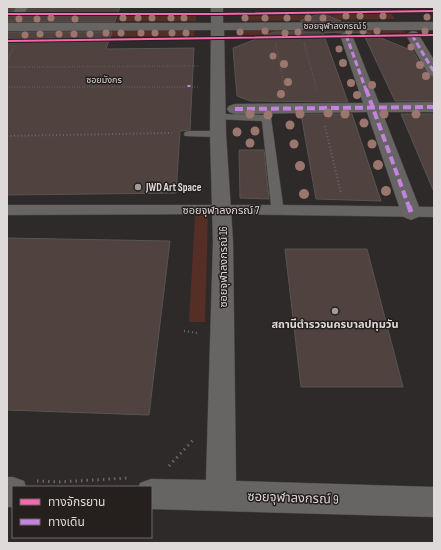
<svg xmlns="http://www.w3.org/2000/svg" width="441" height="550" viewBox="0 0 441 550" font-family="'Sofia Sans Condensed','Noto Sans Thai',sans-serif">
	<rect width="100%" height="100%" fill="#2e2a29"/>
	<!-- green -->
	<path fill="#552f26" d="M391 13 395 19 242 21 241 16Z
		M196 15V21H117L119 16Z
		M402 28 406 33 336 34 333 29Z
		M305 29 307 34 239 35V30Z
		M195 30 194 36 7 37V32Z
		M208 215 205 322H189L195 216Z"/>
	<!-- building -->
	<path fill="#50433f" stroke="#575453" d="M7 7H14L11 14 18 19 23 18 29 7H120L115 22H7Z
		M321 13 341 21H300Z
		M7 32H112L106 49 194 48 190 130 180 131 176 193 7 195Z
		M274 32H343L323 33 348 102 250 101 237 96 233 48Z
		M349 32H366L413 51 428 76 434 77V101H395L363 33Z
		M301 114H352L381 201 316 199Z
		M401 114H434V192Z
		M239 150H264L269 199 240 198Z
		M7 238 170 241 149 415 7 410Z
		M285 249H367L403 387H301Z"/>
	<g fill="none" stroke-linecap="round" stroke-linejoin="round">
		<defs>
			<path id="lane" d="M219 114 264 115 271 118 283 205 434 207V217L210 214 7 215V205H271L262 121 215 119 214 117 215 115Z
				M189 131H218L223 134 218 137 185 136 184 134 185 132Z"/>
			<path id="street" d="M16 7H28L22 17 18 18 12 14Z
				M211 7H223V23L434 22V30H224L226 134 233 242 236 481 434 487V517L151 509V487H139L140 483 151 479 206 480 213 242 210 134 211 30 7 31V23H211Z
				M346 31 352 35 379 103 434 102V112H382L421 212 418 217 411 220 404 217 401 212 367 112 235 114 229 112 227 109 229 106 235 104 363 103 340 35Z
				M412 31 417 32 434 60V76L429 75 427 72 406 35Z
				M7 477H13L24 481 26 487H13V507H7Z"/>
		</defs>
		<!-- lane casing -->
		<use href="#lane" stroke="#4a4746" stroke-width="1"/>
		<!-- street casing -->
		<use href="#street" stroke="#4a4746" stroke-width="1"/>
		<!-- path-far3 -->
		<path stroke="#6a6767" stroke-width="1.5" stroke-dasharray="0.5 2" stroke-linecap="butt" d="M304 43 317 90
			M276 44 285 90
			M7 60 15 45
			M7 67 198 66
			M7 87H198"/>
		<!-- path-far2 -->
		<path stroke="#6a6767" stroke-width="2" stroke-dasharray="1 2.5" stroke-linecap="butt" d="M325 126 341 193
			M7 136 172 133"/>
		<!-- path-far1 -->
		<path stroke="#6a6767" stroke-width="2.5" stroke-dasharray="1 3" stroke-linecap="butt" d="M184 331 198 333"/>
		<!-- path -->
		<path stroke="#6a6767" stroke-width="3" stroke-dasharray="1.5 4" stroke-linecap="butt" d="M169 466 194 439
			M37 481 58 482 128 478"/>
		<!-- lane -->
		<use href="#lane" fill="#676564" fill-rule="evenodd"/>
		<!-- street -->
		<use href="#street" fill="#676564" fill-rule="evenodd"/>
		<!-- quiet-far2 -->
		<path stroke="#c483df" stroke-width="3" stroke-dasharray="6 3" stroke-linecap="butt" d="M346 35 366 90
			M412 35 434 72
			M189 85V87"/>
		<!-- quiet-far1 -->
		<path stroke="#c483df" stroke-width="4" stroke-dasharray="8 4" stroke-linecap="butt" d="M366 89 409 207
			M235 109 434 107"/>
		<!-- quiet -->
		<path stroke="#c483df" stroke-width="5" stroke-dasharray="10 5" stroke-linecap="butt" d="M409 206 411 212"/>
		<defs>
			<path id="cycleway" d="M434 10V12L217 15H7V13H217Z
				M434 34V36L7 42V40Z"/>
		</defs>
		<!-- cycleway casing -->
		<use href="#cycleway" stroke="#251f1e" stroke-width="2"/>
		<!-- cycleway -->
		<use href="#cycleway" fill="#f766af" fill-rule="evenodd"/>
	</g>
	<!-- trees -->
	<g fill="#9a766e">
		<circle cx="346" cy="16" r="3.5"/>
		<circle cx="360" cy="16" r="3.5"/>
		<circle cx="383" cy="16" r="3.5"/>
		<circle cx="427" cy="17" r="3.5"/>
		<circle cx="51" cy="18" r="3.5"/>
		<circle cx="123" cy="18" r="3.5"/>
		<circle cx="138" cy="18" r="3.5"/>
		<circle cx="152" cy="18" r="3.5"/>
		<circle cx="171" cy="18" r="3.5"/>
		<circle cx="184" cy="18" r="3.5"/>
		<circle cx="245" cy="18" r="3.5"/>
		<circle cx="265" cy="18" r="3.5"/>
		<circle cx="287" cy="18" r="3.5"/>
		<circle cx="308" cy="18" r="3.5"/>
		<circle cx="323" cy="18" r="3.5"/>
		<circle cx="19" cy="19" r="3.5"/>
		<circle cx="37" cy="19" r="3.5"/>
		<circle cx="75" cy="19" r="3.5"/>
		<circle cx="265" cy="31" r="3.5"/>
		<circle cx="349" cy="31" r="3.5"/>
		<circle cx="363" cy="31" r="3.5"/>
		<circle cx="377" cy="31" r="3.5"/>
		<circle cx="425" cy="31" r="3.5"/>
		<circle cx="240" cy="32" r="3.5"/>
		<circle cx="298" cy="32" r="3.5"/>
		<circle cx="106" cy="33" r="3.5"/>
		<circle cx="121" cy="33" r="3.5"/>
		<circle cx="141" cy="33" r="3.5"/>
		<circle cx="155" cy="33" r="3.5"/>
		<circle cx="172" cy="33" r="3.5"/>
		<circle cx="186" cy="33" r="3.5"/>
		<circle cx="285" cy="33" r="3.5"/>
		<circle cx="40" cy="34" r="3.5"/>
		<circle cx="59" cy="34" r="3.5"/>
		<circle cx="74" cy="34" r="3.5"/>
		<circle cx="90" cy="34" r="3.5"/>
		<circle cx="25" cy="35" r="3.5"/>
		<circle cx="411" cy="47" r="3.5"/>
		<circle cx="339" cy="49" r="3.5"/>
		<circle cx="273" cy="56" r="3.5"/>
		<circle cx="343" cy="63" r="4"/>
		<circle cx="284" cy="64" r="4"/>
		<circle cx="420" cy="65" r="4"/>
		<circle cx="426" cy="76" r="4"/>
		<circle cx="288" cy="82" r="4"/>
		<circle cx="351" cy="83" r="4"/>
		<circle cx="372" cy="85" r="4"/>
		<circle cx="281" cy="94" r="4"/>
		<circle cx="357" cy="95" r="4"/>
		<circle cx="328" cy="113" r="4.5"/>
		<circle cx="250" cy="114" r="4.5"/>
		<circle cx="300" cy="114" r="4.5"/>
		<circle cx="345" cy="114" r="4.5"/>
		<circle cx="384" cy="114" r="4.5"/>
		<circle cx="416" cy="114" r="4.5"/>
		<circle cx="268" cy="115" r="4.5"/>
		<circle cx="364" cy="123" r="4.5"/>
		<circle cx="290" cy="125" r="4.5"/>
		<circle cx="255" cy="131" r="4.5"/>
		<circle cx="237" cy="132" r="4.5"/>
		<circle cx="250" cy="143" r="4.5"/>
		<circle cx="294" cy="144" r="4.5"/>
		<circle cx="372" cy="144" r="4.5"/>
		<circle cx="378" cy="165" r="5"/>
		<circle cx="300" cy="166" r="5"/>
		<circle cx="386" cy="191" r="5"/>
		<circle cx="304" cy="194" r="5"/>
	</g>
	<!-- markers -->
	<g fill="#a09c9b" stroke="#251f1e" stroke-width="1.5">
		<circle cx="138" cy="187" r="4"/>
		<circle cx="335" cy="311" r="4"/>
	</g>
	<g text-anchor="middle" dominant-baseline="central" stroke-width="3" stroke-linejoin="round" paint-order="stroke">
		<!-- far-street labels -->
		<g font-size="9" fill="#dedad9" stroke="#251f1e">
			<text x="335" y="26">ซอยจุฬาลงกรณ์ 5</text>
			<text x="104" y="80">ซอยมังกร</text>
		</g>
		<!-- poi labels -->
		<g font-size="11" font-weight="bold" fill="#dedad9" stroke="#251f1e" text-anchor="start">
			<text x="146" y="187">JWD Art Space</text>
			<text x="335" y="324" text-anchor="middle">สถานีตำรวจนครบาลปทุมวัน</text>
		</g>
		<!-- street labels -->
		<g font-size="11" fill="#dedad9" stroke="#251f1e">
			<text x="221" y="210">ซอยจุฬาลงกรณ์ 7</text>
			<text transform="translate(223 267) rotate(-90)">ซอยจุฬาลงกรณ์ 16</text>
		</g>
		<!-- near-street labels -->
		<g font-size="13" fill="#dedad9" stroke="#251f1e">
			<text transform="translate(293 498) rotate(2)">ซอยจุฬาลงกรณ์ 9</text>
		</g>
	</g>
	<!-- border -->
	<rect width="441" height="550" fill="none" stroke="#dedad9" stroke-width="16"/>
	<!-- legend -->
	<rect x="12" y="486" width="140" height="52" fill="#251f1e" stroke="#6f6a69"/>
	<rect x="20" y="499" width="20" height="6" fill="#f766af" stroke="#6f6a69"/>
	<text x="48" y="506" font-size="12" fill="#dedad9">ทางจักรยาน</text>
	<rect x="20" y="519" width="20" height="6" fill="#c483df" stroke="#6f6a69"/>
	<text x="48" y="526" font-size="12" fill="#dedad9">ทางเดิน</text>
</svg>
